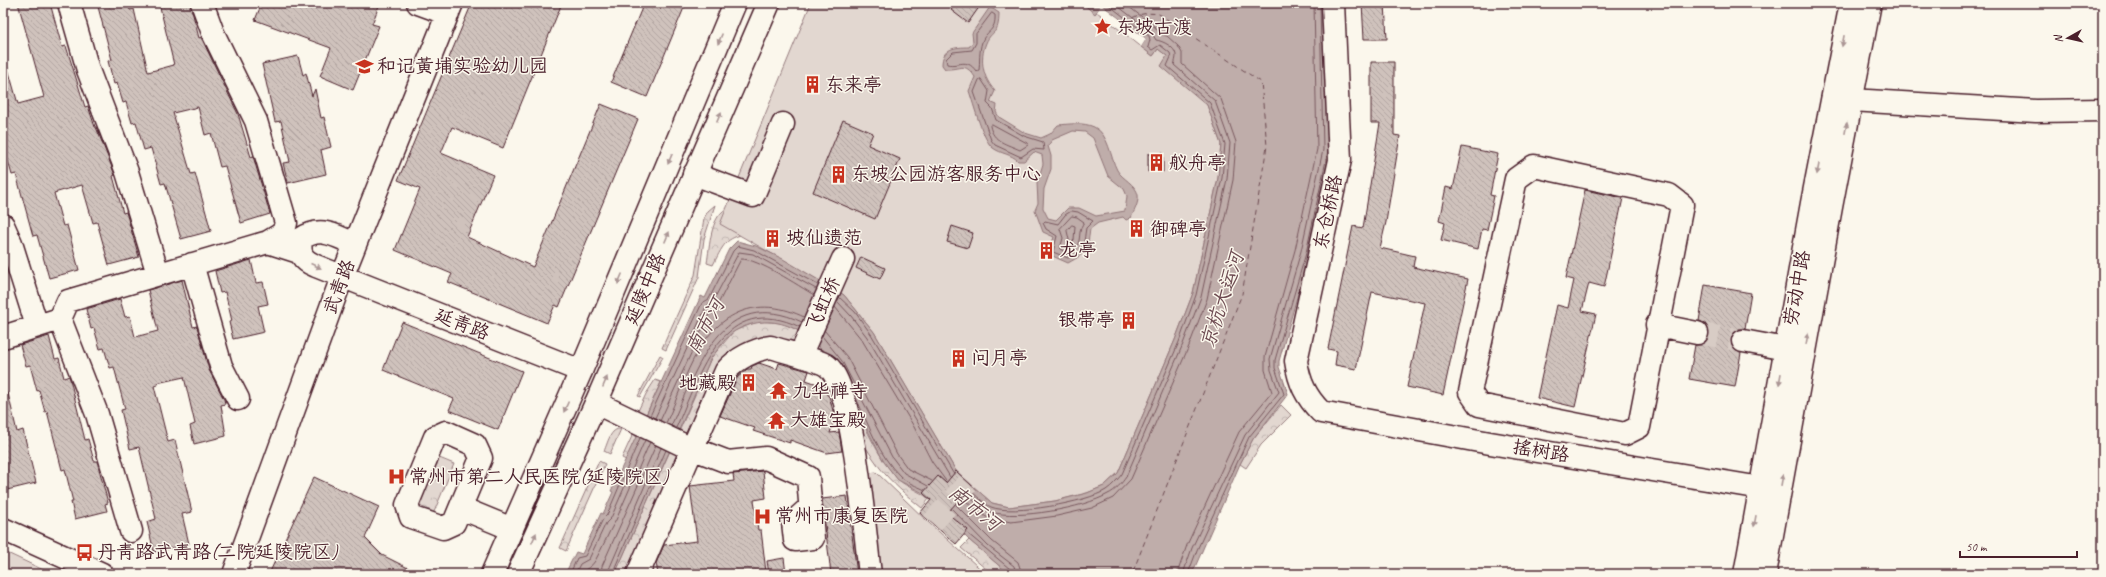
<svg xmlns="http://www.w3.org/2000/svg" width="2106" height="577" viewBox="0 0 2106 577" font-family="Caveat,'LXGW WenKai TC',sans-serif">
	<defs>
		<pattern id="forest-crowns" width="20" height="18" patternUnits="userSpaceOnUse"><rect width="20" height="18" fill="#e2d7d0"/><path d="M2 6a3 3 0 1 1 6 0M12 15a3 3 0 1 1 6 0" fill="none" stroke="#c3b8b3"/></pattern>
		<pattern id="building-back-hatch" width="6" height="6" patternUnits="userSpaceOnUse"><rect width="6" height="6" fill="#cfc2bc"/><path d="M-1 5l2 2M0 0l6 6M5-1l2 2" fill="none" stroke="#b3a6a2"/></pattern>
	</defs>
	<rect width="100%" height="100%" fill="#fbf7ec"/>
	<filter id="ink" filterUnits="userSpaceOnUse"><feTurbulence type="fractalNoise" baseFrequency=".025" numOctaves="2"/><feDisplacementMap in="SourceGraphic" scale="8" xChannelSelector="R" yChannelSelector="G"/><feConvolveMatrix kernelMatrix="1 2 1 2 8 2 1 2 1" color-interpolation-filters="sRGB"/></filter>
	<g filter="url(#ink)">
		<!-- forest -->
		<path fill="url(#forest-crowns)" stroke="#967b7e" d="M715 205 704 239 699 277 666 350 662 348 695 275 704 218 708 211Z
			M726 209 752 232C726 238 725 241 713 265L707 263C710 246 710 218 726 209Z
			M759 321 782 323 802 332 797 346 759 343 691 439 678 434 711 358 734 331Z
			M814 341C851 379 861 434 894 475 903 487 918 489 929 499L922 508C907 496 892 483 880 468 853 431 832 389 809 350Z
			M660 355 663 357 640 397 638 396Z
			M655 380 661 382 644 419 636 415 646 394Z
			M1281 405 1291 415 1261 445 1246 468 1240 464 1253 439Z
			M621 429 610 454 604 451C608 443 610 428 621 429Z
			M633 434 637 436 626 460 622 458Z
			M670 451 684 457 633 574H615Z
			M437 457 454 464 434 512 417 505Z
			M599 461 605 464 566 551 560 548Z
			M969 540 1009 574H992L961 548Z"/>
		<!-- green -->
		<path fill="#e2d7d0" stroke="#967b7e" d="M811 3H1082L1095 13 1097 12 1153 56 1158 49 1167 56 1207 105 1221 144 1218 178 1193 293 1175 340 1118 473 1104 486 1087 493 1055 501 1009 507 992 503 956 471 874 332 844 295 720 224Z
			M876 472 929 523 986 574H894L893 572 874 574 863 474Z
			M3 551 52 574H3Z"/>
		<!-- water -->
		<path fill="#bfadaa" stroke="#907477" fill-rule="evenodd" d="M1082 3H1329L1332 151 1309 254 1279 361V367L1288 394 1253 439 1240 464 1192 574H1009L969 540 923 493 898 480 884 462 834 365C810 332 776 308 735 331 726 336 718 350 711 358L615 574H565L576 552 582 554 601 513 603 514 613 492 611 491 701 296 705 298 729 249 737 241 756 246 783 259 844 295 874 332 956 471 992 503 1009 507 1055 501 1087 493 1104 486 1118 473 1175 340 1193 293 1218 178 1221 144 1207 105 1161 66 1167 56 1158 49 1153 56 1141 47 1146 39 1102 5 1095 14Z
			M990 7 999 13C999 36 992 29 986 43 979 60 983 78 995 91L990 102 997 105 996 112 999 117 1025 133 1041 138 1050 134 1058 125C1070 124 1083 122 1094 127 1109 134 1110 157 1117 170 1122 179 1136 184 1138 195 1139 203 1134 211 1131 218L1126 220 1123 217 1098 223 1090 229C1087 251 1088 252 1068 263L1048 254 1054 237 1043 232 1035 210 1038 203 1037 183 1043 164 1042 155 1034 152 1024 161H1018C1012 154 1001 154 993 148 983 141 974 105 969 91L975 77C964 61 961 70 945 69L942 65C942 48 955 47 969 47L973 42 972 33ZM1073 131 1085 132 1093 138 1108 176 1124 189 1127 196 1125 211 1096 216 1079 208H1068L1056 220 1048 218 1043 208 1044 189 1051 169V156L1048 146 1052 140Z"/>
		<!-- pier -->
		<path fill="#fbf7ec" d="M1101 5 1146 39 1141 47 1140 46 1144 40 1102 8 1098 13 1097 12Z"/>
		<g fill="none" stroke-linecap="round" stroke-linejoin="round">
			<!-- shore -->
			<path stroke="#79585e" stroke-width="1" d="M992 13 995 15C996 32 986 30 982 42 979 51 980 62 979 70L976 71C966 57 959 67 947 64L946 59 953 52 972 50 976 43V34Z
				M981 79 989 91 987 103 992 108 996 120 1024 136 1043 142 1044 150 1033 149 1021 157 995 145 991 140 974 92 979 80Z
				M992 124 1027 143 1028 145 1020 150C1007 144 993 142 990 126Z
				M1072 211 1078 212 1093 221 1086 228C1083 245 1086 251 1068 258L1053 252 1057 236 1046 229 1043 223 1045 221 1058 224 1065 215Z
				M1072 216 1077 217 1084 222C1075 235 1086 244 1067 253L1060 249 1063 238 1060 229Z
				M1072 225 1075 226 1074 240 1070 244 1067 231Z
				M839 297 855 312 871 334 953 473
				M837 301 851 316 867 337 950 477
				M835 307 862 340 913 425 932 462 946 481
				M824 330 847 357 897 454 908 469 932 481
				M822 336 842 361 892 457 904 473 928 486
				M856 398C868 423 879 456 900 476 907 483 917 486 925 490
				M650 416 702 303 709 299 733 251 738 246 754 250 818 285
				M655 418 706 307 713 301 739 252 753 254 816 289
				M660 421 710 312 718 304 741 259C757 258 799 286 814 295
				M666 423C677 400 685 373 698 351 723 309 761 296 804 317
				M671 426C697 369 721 284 802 322
				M676 428C700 374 723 290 800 327
				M970 490C976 495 984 504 991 507 1013 516 1087 502 1106 490 1112 486 1118 479 1122 474L1179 342 1196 295 1222 178 1225 144 1210 103 1167 66 1171 57 1170 53 1160 45 1152 50 1148 47 1150 40 1149 36 1106 3
				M966 494C973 499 982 510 991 512 1017 520 1084 508 1108 494 1115 491 1122 483 1126 477L1183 344 1201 297 1227 179 1230 143 1215 101 1174 65C1175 62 1176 59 1176 55 1175 47 1163 41 1156 40L1151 32 1114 3
				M962 498 986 517 1011 522 1057 516 1092 508 1113 498 1131 479 1189 346 1207 299 1233 180 1236 142 1221 99 1182 64V53L1178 46 1167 36 1160 34 1155 27 1124 3
				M956 505 992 541 1018 562 1022 574
				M952 509 988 546 1014 566 1016 574
				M967 533 1010 569 1011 574
				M570 574 577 558 585 556 603 519 607 515 640 438
				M575 574 580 564 589 559 606 523 611 518 645 440
				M582 574C585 568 592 567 595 561 603 547 608 533 616 520L650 442
				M601 574 602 566 656 445
				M607 574 661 448
				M612 574 666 450
				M1177 574 1187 545 1239 432 1272 392 1265 370V357L1295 250 1317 149 1314 3
				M1183 574 1192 548 1245 435 1279 392 1271 370 1270 359 1301 251 1323 150 1320 3
				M1188 574 1197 550 1249 437 1284 394 1275 368V360L1306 253 1328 151"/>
			<!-- ferry -->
			<path stroke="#6d4a51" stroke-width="1" stroke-dasharray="5 4" stroke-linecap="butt" d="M1125 23C1136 14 1145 12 1159 14L1261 82 1267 146 1242 294 1132 574"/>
		</g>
		<!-- building -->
		<path fill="url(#building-back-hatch)" stroke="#4a1f2b" d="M18 3H50L62 47 66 46 85 107 88 106 95 127H96L115 175 113 176 123 213 126 212 139 257 109 265 97 222 93 223 82 185 54 193 63 226 67 225 79 270 49 278 37 235 33 236 16 174 12 175 6 154 3 155V65H7L18 104 44 97Z
			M97 3H128L130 10 134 9 148 72 174 65 159 3H190L199 38 201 37 238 114 251 157 253 156 270 214 241 223 225 166 220 167 211 133 205 135 198 107 173 113 191 174 195 173 211 231 181 239 165 183 161 184 151 148 144 150 136 122 132 123 126 102 123 103 117 83 114 84 108 61 112 60Z
			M262 3H303L316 8 318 3H380L372 24 379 26 353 90 320 76 331 48 255 20Z
			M472 3H562L503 148 452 127 441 153 493 175 467 237 533 267 601 104 638 119 559 307 555 305 547 323 448 282 452 274 395 250 420 189 398 180Z
			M644 3H686L647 97 611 82Z
			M956 3H982L968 23 951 10Z
			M1362 3H1385L1387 39H1364Z
			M298 56 303 75 306 73 312 96 315 89 321 118 324 117 331 147 321 150 326 174 288 183 283 163 290 162 281 121 275 122 262 64Z
			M1371 62H1394V135L1400 136 1386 222 1380 248 1415 256 1413 267 1468 279 1443 395 1407 387 1425 303 1372 292 1356 369 1335 365 1337 351 1328 349 1353 226 1363 228 1380 123H1371Z
			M843 120 873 133 868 145 900 159 875 219 813 192Z
			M1462 147 1498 154 1490 195 1494 196 1487 230 1482 229 1478 249 1441 240 1445 223 1439 221 1446 187 1453 189Z
			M1163 153V172H1148V154Z
			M1585 190 1623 198 1604 287 1589 283 1582 311 1596 314 1575 407 1537 398 1557 305 1568 308 1574 280 1566 278Z
			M952 226 973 233 968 248 947 242Z
			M861 257 885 268 880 279 856 268Z
			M251 260 256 283 263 282 268 304 258 306 264 332 233 339 229 322 232 321 225 292 220 293 215 271Z
			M182 280 193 327 197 326 209 370 224 399 225 404 221 405 226 436 194 444 190 426 195 424 184 377 157 383 158 385 154 386 168 442 175 440 192 512 182 514 189 544 154 552 147 522 156 519 139 447 130 449 121 410 125 409 114 367 110 368 104 348 100 349 94 328 91 329 86 309 120 299 125 317 130 316 135 337 158 331 148 290Z
			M1705 285 1751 293 1745 329H1739L1734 333 1731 339V345L1735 350 1741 353 1735 387 1689 379 1695 345H1701L1706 342 1709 335V329L1706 324 1699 321Z
			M402 322 522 371 498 430 449 410 454 399 383 370Z
			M49 336 55 359 59 358 64 378 69 376 70 379 85 440 88 439 94 461H97L108 503 105 504 107 511 75 519 71 502H73L65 469 62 470 47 411 45 412 39 390 37 391 30 365 26 366 20 345Z
			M759 363 777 369 779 363 809 371 806 380 826 387 827 395 829 396 835 418 830 433 839 432 842 451 827 453 790 440V443L753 431 755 428 720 416 737 378 747 369H751L752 366Z
			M8 393 17 432 23 430 36 483 3 491V394Z
			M763 471 766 498 754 500 758 530H761L766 572 749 574H658L656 563 664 545 697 541 690 486 734 481 733 474Z
			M956 471 972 486 947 513 968 530 956 544 920 513 931 500 923 493 930 485 938 476 946 483Z
			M314 477 379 507 365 538 382 555 420 574H269Z
			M847 496 857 574H831L822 499Z
			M784 558 786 574H769L767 561Z"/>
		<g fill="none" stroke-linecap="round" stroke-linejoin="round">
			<!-- minor-tunnel -->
			<path stroke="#d8ccc5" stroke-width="22" stroke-dasharray="22 11" stroke-linecap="butt" d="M1697 333 1743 341
				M932 523 968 483"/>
			<defs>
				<path id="minor" d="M69 3 88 70 127 172 158 274
					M202 3 213 33 256 121 286 223 283 233 268 242
					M418 3 448 14
					M1333 3 1340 160 1296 361C1299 382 1306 397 1321 412L1490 443 1761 488
					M1851 100 2036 111 2103 110
					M1534 166 1669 195 1682 205 1639 427 1625 434 1479 405 1470 392 1516 179Z
					M694 174 753 196 783 124
					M3 225 11 243 37 326
					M355 244C335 236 321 225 301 239 299 255 302 260 316 266L581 371
					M192 264 221 366 238 399
					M60 319 97 414 131 531
					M1657 325 1697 333
					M3 337 60 319 68 301 268 242 299 252
					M1743 341 1786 349
					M803 349 843 259
					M596 403 681 444 728 462 766 458 808 477 813 538 795 540 793 522 810 507
					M446 432 475 445 481 458 454 523 443 528 411 517 407 505 435 437Z
					M461 508 512 529
					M3 529 102 574
					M234 574 342 277 452 3
					M638 574 726 371C736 359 755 349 771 347 783 351 816 359 826 365 854 383 865 537 870 574"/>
				<path id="major" d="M492 574 581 371 735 3
					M518 574 596 403 769 3
					M1745 574 1812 203 1851 3
					M1765 574 1831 207 1870 3"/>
			</defs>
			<!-- minor casing -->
			<use href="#minor" stroke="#4a1f2b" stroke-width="25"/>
			<!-- major casing -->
			<use href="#major" stroke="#4a1f2b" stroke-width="25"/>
			<!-- minor -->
			<use href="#minor" stroke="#fbf7ec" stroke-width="22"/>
			<!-- major -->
			<use href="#major" stroke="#fbf7ec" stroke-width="22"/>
		</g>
		<!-- one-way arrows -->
		<defs><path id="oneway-solid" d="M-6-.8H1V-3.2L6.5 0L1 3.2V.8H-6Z"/></defs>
		<g fill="#ab9695">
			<use href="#oneway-solid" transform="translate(720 39) rotate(113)"/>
			<use href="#oneway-solid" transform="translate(1843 41) rotate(101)"/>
			<use href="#oneway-solid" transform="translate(719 117) rotate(-67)"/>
			<use href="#oneway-solid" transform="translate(1846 128) rotate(-79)"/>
			<use href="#oneway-solid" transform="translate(670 159) rotate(113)"/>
			<use href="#oneway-solid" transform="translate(1818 169) rotate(101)"/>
			<use href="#oneway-solid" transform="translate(667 237) rotate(-67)"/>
			<use href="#oneway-solid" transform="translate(316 266) rotate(24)"/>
			<use href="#oneway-solid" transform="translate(620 279) rotate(113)"/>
			<use href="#oneway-solid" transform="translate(1807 339) rotate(-80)"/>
			<use href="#oneway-solid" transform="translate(1780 379) rotate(100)"/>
			<use href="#oneway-solid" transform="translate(605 382) rotate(-67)"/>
			<use href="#oneway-solid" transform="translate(566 407) rotate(114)"/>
			<use href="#oneway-solid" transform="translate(1782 480) rotate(-80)"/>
			<use href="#oneway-solid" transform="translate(1755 521) rotate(100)"/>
			<use href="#oneway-solid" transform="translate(534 538) rotate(-66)"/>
		</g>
	</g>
	<!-- icons -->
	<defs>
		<symbol id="sight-bare" viewBox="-9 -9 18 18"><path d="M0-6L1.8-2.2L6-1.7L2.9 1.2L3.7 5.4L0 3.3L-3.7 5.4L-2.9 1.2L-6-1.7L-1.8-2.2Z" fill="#c8321e" stroke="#fbf7ec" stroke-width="2.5" paint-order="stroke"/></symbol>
		<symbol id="school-bare" viewBox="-9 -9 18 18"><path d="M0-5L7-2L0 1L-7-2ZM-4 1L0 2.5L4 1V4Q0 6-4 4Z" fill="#c8321e" stroke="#fbf7ec" stroke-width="2.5" paint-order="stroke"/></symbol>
		<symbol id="building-bare" viewBox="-9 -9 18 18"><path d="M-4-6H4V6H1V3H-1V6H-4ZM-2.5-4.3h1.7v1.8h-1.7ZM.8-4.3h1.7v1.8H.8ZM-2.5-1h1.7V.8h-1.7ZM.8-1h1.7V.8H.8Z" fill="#c8321e" stroke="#fbf7ec" stroke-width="2.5" paint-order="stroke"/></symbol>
		<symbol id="temple-bare" viewBox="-9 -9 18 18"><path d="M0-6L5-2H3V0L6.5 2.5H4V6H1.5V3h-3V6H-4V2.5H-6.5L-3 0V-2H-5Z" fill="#c8321e" stroke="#fbf7ec" stroke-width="2.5" paint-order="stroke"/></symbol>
		<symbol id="hospital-bare" viewBox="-9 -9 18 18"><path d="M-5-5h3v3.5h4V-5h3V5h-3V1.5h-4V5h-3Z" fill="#c8321e" stroke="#fbf7ec" stroke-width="2.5" paint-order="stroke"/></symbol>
		<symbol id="bus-bare" viewBox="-9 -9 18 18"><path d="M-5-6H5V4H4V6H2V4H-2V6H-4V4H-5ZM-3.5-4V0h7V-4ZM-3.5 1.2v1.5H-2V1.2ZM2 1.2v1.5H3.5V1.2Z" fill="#c8321e" stroke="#fbf7ec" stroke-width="2.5" paint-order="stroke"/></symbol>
	</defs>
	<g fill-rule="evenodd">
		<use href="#sight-bare" x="1090" y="14" width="25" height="25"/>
		<use href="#school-bare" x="352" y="54" width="25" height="25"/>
		<use href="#building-bare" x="800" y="72" width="25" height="25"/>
		<use href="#building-bare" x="1144" y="150" width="25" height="25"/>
		<use href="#building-bare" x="826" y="162" width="25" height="25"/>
		<use href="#building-bare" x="1124" y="216" width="25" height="25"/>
		<use href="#building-bare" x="760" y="226" width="25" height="25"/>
		<use href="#building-bare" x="1034" y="238" width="25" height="25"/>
		<use href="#building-bare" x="1116" y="308" width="25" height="25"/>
		<use href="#building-bare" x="946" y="346" width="25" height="25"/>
		<use href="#building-bare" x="736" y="370" width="25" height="25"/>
		<use href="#temple-bare" x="766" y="378" width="25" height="25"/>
		<use href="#temple-bare" x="764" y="408" width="25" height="25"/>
		<use href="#hospital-bare" x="384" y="464" width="25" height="25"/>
		<use href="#hospital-bare" x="750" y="504" width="25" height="25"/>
		<use href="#bus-bare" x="72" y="540" width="25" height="25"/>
	</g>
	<g text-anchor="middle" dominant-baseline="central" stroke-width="3" stroke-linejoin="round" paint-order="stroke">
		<!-- poi labels -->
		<g font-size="19" fill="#4a1f2b" stroke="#fbf7ec" text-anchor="start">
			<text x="1116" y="27">东坡古渡</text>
			<text x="377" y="66">和记黄埔实验幼儿园</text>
			<text x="825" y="85">东来亭</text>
			<text x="1169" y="163">舣舟亭</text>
			<text x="851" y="174">东坡公园游客服务中心</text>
			<text x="1150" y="229">御碑亭</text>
			<text x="786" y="238">坡仙遗范</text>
			<text x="1059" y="250">龙亭</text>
			<text x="1115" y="320" text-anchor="end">银带亭</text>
			<text x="971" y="358">问月亭</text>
			<text x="736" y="383" text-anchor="end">地藏殿</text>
			<text x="792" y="391">九华禅寺</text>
			<text x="790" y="420">大雄宝殿</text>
			<text x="409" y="477">常州市第二人民医院(延陵院区)</text>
			<text x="775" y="516">常州市康复医院</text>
			<text x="97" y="552">丹青路武青路(二院延陵院区)</text>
		</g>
		<!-- street labels -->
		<g font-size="19" fill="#4a1f2b" stroke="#fbf7ec">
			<text transform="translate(1328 212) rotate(-78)">东仓桥路</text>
			<text transform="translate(339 287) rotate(-69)">武青路</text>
			<text transform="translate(1797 288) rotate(-80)">劳动中路</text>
			<text transform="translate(645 289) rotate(-67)">延陵中路</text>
			<text transform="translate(823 304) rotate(-66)">飞虹桥</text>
			<text transform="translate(462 324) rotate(21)">延青路</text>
			<text transform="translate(1541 451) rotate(9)">摇树路</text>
		</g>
		<!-- water labels -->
		<g font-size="20" font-style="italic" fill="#6d4a51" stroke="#fbf7ec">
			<text transform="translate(1222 300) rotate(-72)">京杭大运河</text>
			<text transform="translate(705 326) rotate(-62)">南市河</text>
			<text transform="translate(975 508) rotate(39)">南市河</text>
		</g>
	</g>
	<!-- margin -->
	<rect width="2106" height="577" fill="none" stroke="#fbf7ec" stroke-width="16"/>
	<rect x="8" y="8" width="2090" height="561" fill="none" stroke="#4a1f2b" stroke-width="1.5" filter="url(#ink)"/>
	<!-- north arrow -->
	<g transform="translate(2068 38) rotate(262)" stroke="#fbf7ec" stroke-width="3" paint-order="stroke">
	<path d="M0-3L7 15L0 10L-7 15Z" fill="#4a1f2b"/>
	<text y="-6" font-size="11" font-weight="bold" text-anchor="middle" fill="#4a1f2b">N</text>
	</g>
	<!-- scale -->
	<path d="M1960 551v6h117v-6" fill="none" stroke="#4a1f2b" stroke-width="2"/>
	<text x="1966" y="551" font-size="12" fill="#4a1f2b" stroke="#fbf7ec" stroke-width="3" paint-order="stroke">50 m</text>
</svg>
